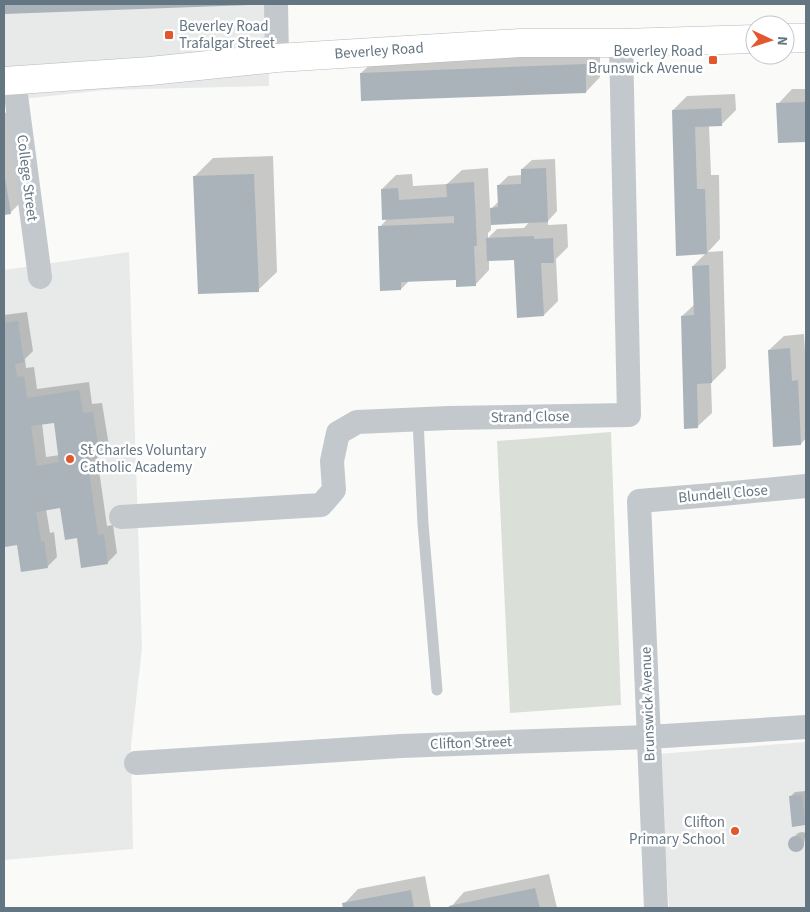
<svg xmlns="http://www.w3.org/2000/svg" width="810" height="912" viewBox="0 0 810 912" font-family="'Source Sans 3',sans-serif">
	<rect width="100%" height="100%" fill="#fafaf8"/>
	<!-- built -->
	<path fill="#e8e9e9" d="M4 4H269V86L105 90 4 101Z
		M129 252 142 648 131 745 133 849 4 860V270Z
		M806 742V908H669L659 754Z"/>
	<!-- green -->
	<path fill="#dadfd7" d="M611 432 621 705 510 713 497 441Z"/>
	<!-- shadow -->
	<path fill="#0003" fill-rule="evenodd" d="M4 4H257L4 13Z
		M600 51V77L586 92 361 73 376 59Z
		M792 89H806V141L779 142 778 104Z
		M735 94 736 110 721 125H709L711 175H719L720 239 708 252 723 251 726 368 711 383 712 413 697 427 682 316 695 304 693 266 706 253 673 110 687 96Z
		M13 111 25 198 10 213 4 214V113Z
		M273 156 277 272 258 290 194 177 213 158Z
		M555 159 557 211 548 221V225L567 224 568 247 556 259 558 301 544 315 515 256 489 259V270L475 285 457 278 410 280 401 289 380 227 388 218 382 189 396 175 412 174 413 186 447 184 462 170 488 168 490 210 499 201 498 186 508 176 522 175V169L532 160ZM530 221 524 228 497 229 488 238V233L491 230V223Z
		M27 312 33 351 25 359 26 368 34 367 37 389 89 382 92 404 102 403 109 446 97 456 107 526 113 525 117 553 107 563 78 537 61 507 46 509 50 533 54 532 57 557 48 566 18 544 6 545 4 530V315ZM55 421 60 455 46 457 42 423Z
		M804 334 806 367V438L801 444 769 350 784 336Z
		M806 791V822L804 824 791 796 795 792Z
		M802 832 806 833 803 848 796 851 792 850 789 846 790 841 798 833Z
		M549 874 557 908H450L464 892Z
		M425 876 431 908H345L344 904 358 889Z"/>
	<!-- building -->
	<path fill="#aab3b9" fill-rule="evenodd" d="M4 4H249V5L4 14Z
		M586 64V93L361 101 360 73Z
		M806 102V142L778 143 776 103Z
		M721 108 722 126 695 127 697 189H705L707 254 676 256 672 110Z
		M546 168 548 222 491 225 490 208 498 207 497 185 521 184V169Z
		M4 172 11 214 4 215Z
		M254 174 259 292 198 294 193 176Z
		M474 182 477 246H474L476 286 456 287V280L401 282V290L380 291 378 226 454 223V216L382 220 381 189 398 188 399 200 447 197 446 184Z
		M534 236V239L553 238 554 263H541L544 316 517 318 514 260 487 261 486 238Z
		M709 265 712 383 697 384 698 428 684 429 681 316 694 315 692 266Z
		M18 321 24 362 15 364 17 377 24 376 27 398 79 390 83 413 93 412 100 457 87 459 98 535 104 534 108 564 81 568 77 538 65 540 60 508 36 512 41 542 44 541 48 568 21 572 17 545 5 547 4 323ZM54 423 59 462 37 466 31 426Z
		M790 348 792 381 798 380 801 445 773 447 768 350Z
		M802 795 805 825 792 827 789 796Z
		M788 844a8 8 0 1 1 16 0a8 8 0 1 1-16 0Z
		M535 888 540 908H449V906Z
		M411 890 414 908H343L342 903Z"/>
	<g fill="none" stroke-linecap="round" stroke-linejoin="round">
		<defs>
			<path id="primary" d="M785 38H806
				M4 81 150 71 277 58 520 43H621L755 39"/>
		</defs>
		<!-- primary casing -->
		<use href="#primary" stroke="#b5babe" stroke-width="29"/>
		<!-- service -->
		<path stroke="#c3c8cc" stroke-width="11" d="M418 420 423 524 437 690"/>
		<!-- minor -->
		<path stroke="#c3c8cc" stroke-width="24" d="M276 4 277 58
			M14 80 40 277
			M121 517 321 505 334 490 332 461 338 433 357 422 449 418 629 415 621 43
			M136 763 401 746 649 737 806 727
			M656 908 639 501 712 495 806 486"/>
		<!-- primary -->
		<use href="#primary" stroke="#fff" stroke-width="28"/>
	</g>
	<!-- markers -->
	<g fill="#e4572e" stroke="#fff" stroke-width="2">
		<rect x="164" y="30" width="10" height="10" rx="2.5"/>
		<rect x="708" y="55" width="10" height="10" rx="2.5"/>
		<circle cx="70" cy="459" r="5"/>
		<circle cx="735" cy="831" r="5"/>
	</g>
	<g text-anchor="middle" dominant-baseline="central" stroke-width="5" stroke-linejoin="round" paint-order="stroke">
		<!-- poi labels -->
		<g font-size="15" fill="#657683" stroke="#fff" text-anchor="start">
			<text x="179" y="26">Beverley Road<tspan x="179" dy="17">Trafalgar Street</tspan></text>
			<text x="703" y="51" text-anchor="end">Beverley Road<tspan x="703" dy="17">Brunswick Avenue</tspan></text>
			<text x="80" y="450">St Charles Voluntary<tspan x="80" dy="17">Catholic Academy</tspan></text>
			<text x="725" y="822" text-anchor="end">Clifton<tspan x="725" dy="17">Primary School</tspan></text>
		</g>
		<!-- street labels -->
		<g font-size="15" fill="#657683" stroke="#fff">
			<text transform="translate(379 51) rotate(-4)">Beverley Road</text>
			<text transform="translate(27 178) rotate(83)">College Street</text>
			<text transform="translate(530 417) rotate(-1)">Strand Close</text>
			<text transform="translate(723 494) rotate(-5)">Blundell Close</text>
			<text transform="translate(648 704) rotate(-92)">Brunswick Avenue</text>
			<text transform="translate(471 743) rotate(-2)">Clifton Street</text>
		</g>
	</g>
	<!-- border -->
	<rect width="810" height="912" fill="none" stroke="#657683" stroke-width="10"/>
	<!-- north arrow -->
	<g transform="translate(770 40) rotate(94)"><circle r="24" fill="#ffffff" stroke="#c1c8cd"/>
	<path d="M0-4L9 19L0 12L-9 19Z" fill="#e4572e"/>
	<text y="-8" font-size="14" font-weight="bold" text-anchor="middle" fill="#657683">N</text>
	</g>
</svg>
